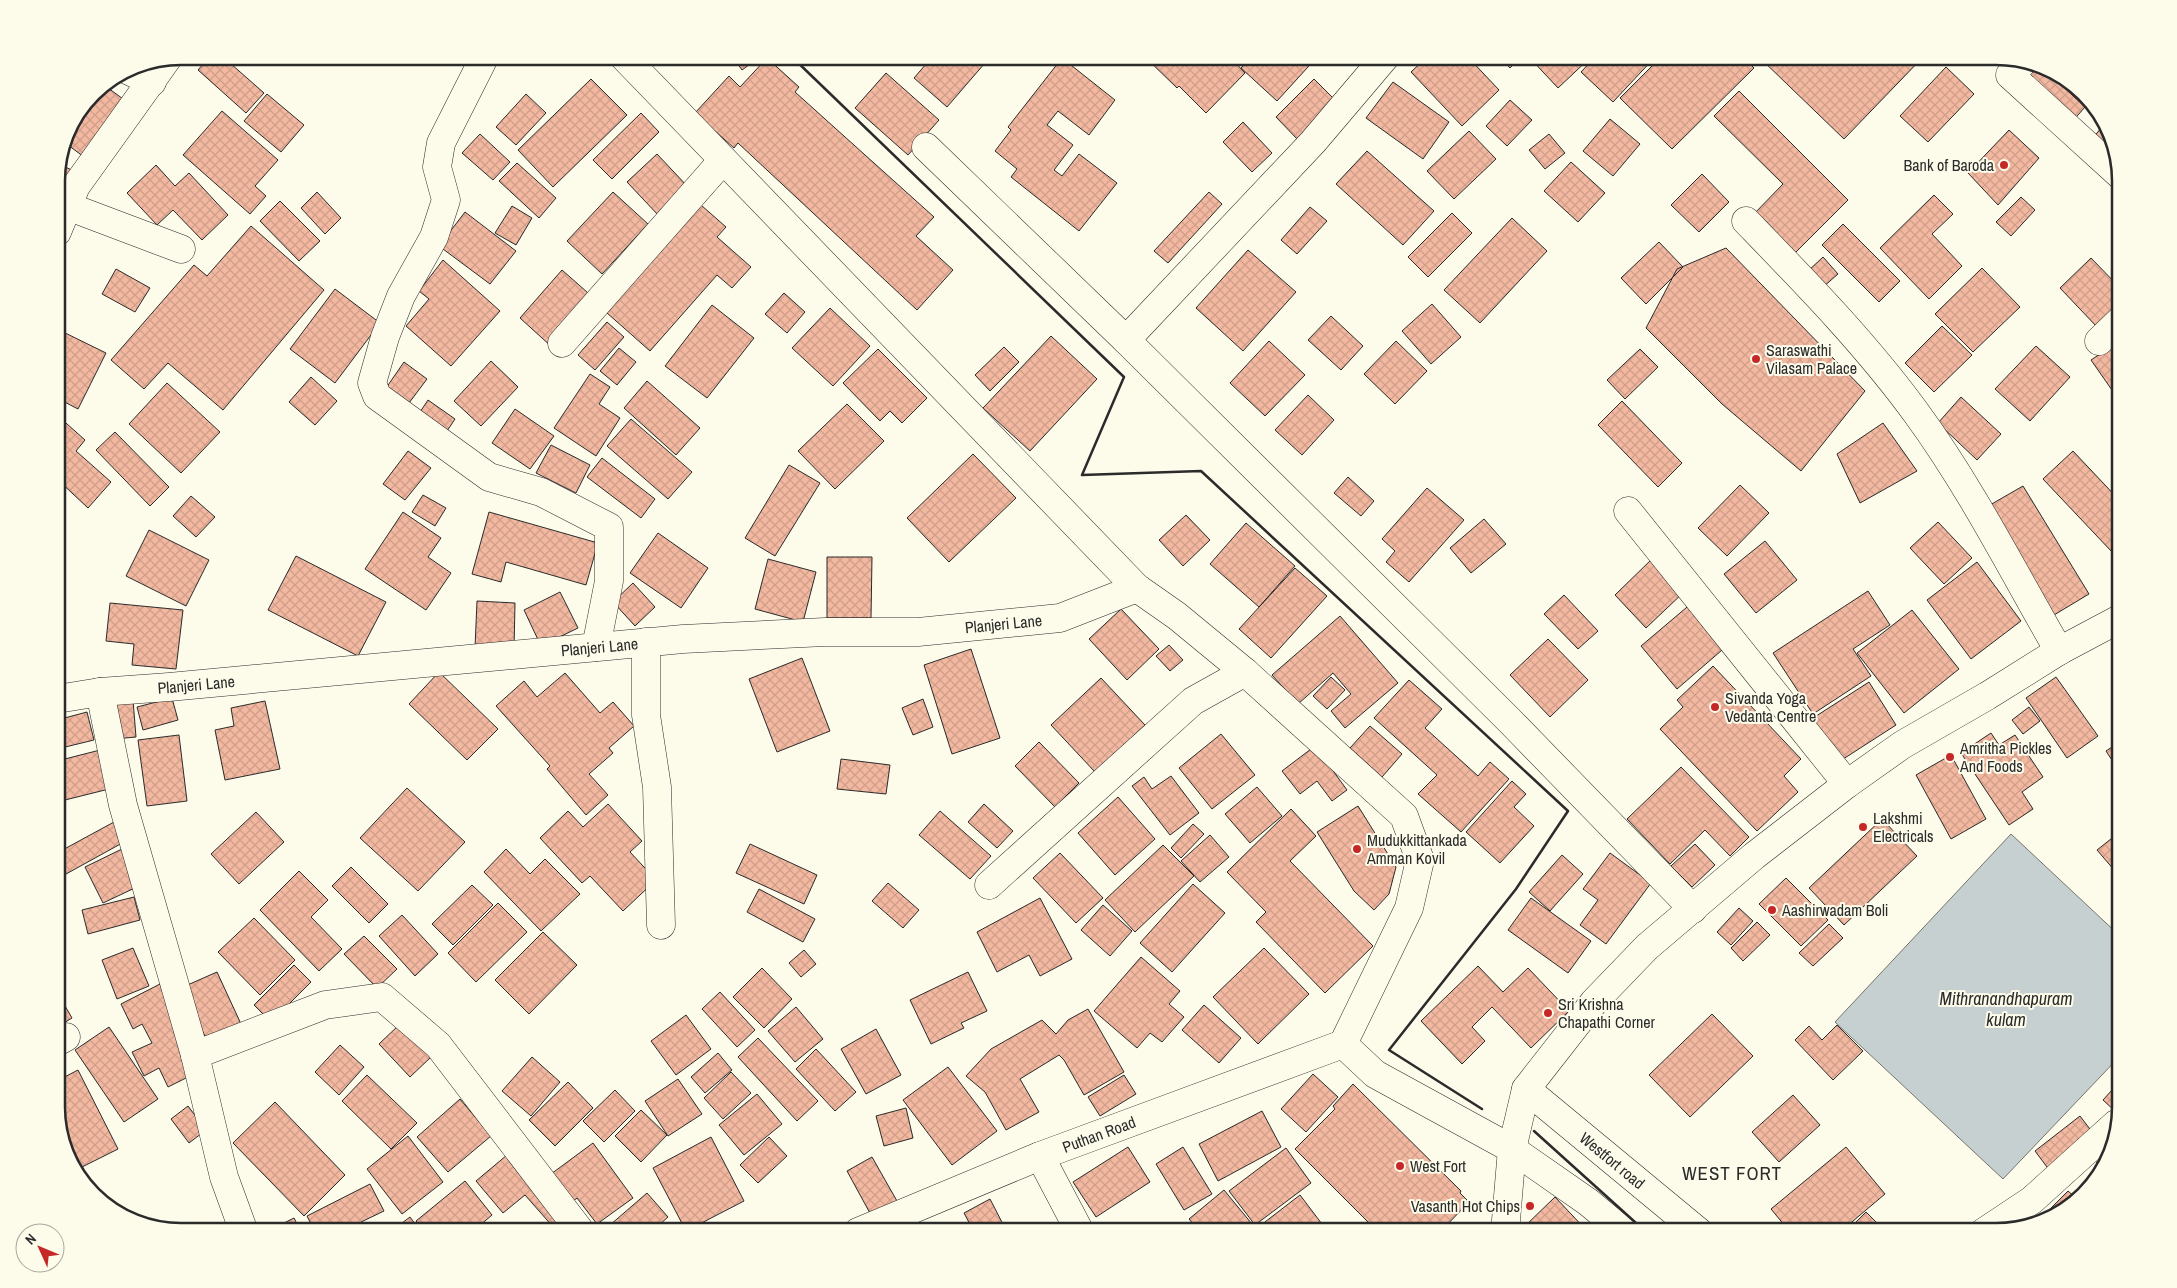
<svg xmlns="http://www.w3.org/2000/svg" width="2177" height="1288" viewBox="0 0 2177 1288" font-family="'Archivo Narrow',sans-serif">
	<defs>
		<pattern id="building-cross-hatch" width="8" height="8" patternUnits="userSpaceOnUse" patternTransform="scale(1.25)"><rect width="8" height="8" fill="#f2b8a0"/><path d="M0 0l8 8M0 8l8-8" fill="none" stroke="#d09e8a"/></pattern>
	</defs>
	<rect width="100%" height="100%" fill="#fdfbea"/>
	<!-- water -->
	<path fill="#c7d0d0" stroke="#74746e" d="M2011 834 2121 937V1055L2003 1179 1835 1022Z"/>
	<!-- building -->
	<path fill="url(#building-cross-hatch)" stroke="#2b2b2b" d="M210 56H222L264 93 246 113 198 70Z
		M539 56H553L547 63Z
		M732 56H761L742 70Z
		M933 56H991L947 107 914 78Z
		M1144 56H1229L1245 73 1206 113 1179 86 1177 88Z
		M1252 56H1318L1277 101 1241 68Z
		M1428 56H1467L1499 90 1462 126 1411 72Z
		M1499 56H1522L1510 68Z
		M1528 56H1592L1558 88Z
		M1596 56H1656L1613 102 1581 72Z
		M1662 56H1742L1754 68 1672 149 1620 98Z
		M1762 56H1924L1844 139 1760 58Z
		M767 58 799 87 795 92 934 217 916 236 953 270 917 310 738 143 734 148 695 113 729 76 740 87Z
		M1062 58 1115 100 1089 135 1058 111 1047 125 1073 145 1054 170 1062 176 1079 154 1117 183 1079 231 1011 177 1017 169 995 151 1011 130 1008 127Z
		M1946 67 1974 94 1928 142 1900 116Z
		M2036 67 2044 69 2085 107 2071 123 2025 80Z
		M2049 71 2059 73 2082 96 2080 98Z
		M886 73 939 120 908 155 855 108Z
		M591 79 627 115 553 187 518 150Z
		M1314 79 1338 103 1299 141 1276 117Z
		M1393 82 1449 122 1423 159 1366 118Z
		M104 85 134 107 92 163 64 142 66 133 93 93Z
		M1739 91 1848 200 1792 256 1752 216 1783 184 1714 116Z
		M267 94 304 125 281 152 244 121Z
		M526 94 546 113 516 145 496 127Z
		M1510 100 1532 120 1507 146 1486 126Z
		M222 111 278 160 255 186 266 196 250 214 183 155Z
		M641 113 659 132 612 179 593 160Z
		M1610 119 1640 144 1613 176 1583 151Z
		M1243 122 1272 153 1252 172 1223 142Z
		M2105 123 2117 161 2089 143Z
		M2009 130 2039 158 1998 205 1968 173Z
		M1469 131 1496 159 1454 199 1427 171Z
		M480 134 510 162 493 180 462 153Z
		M1549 134 1565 153 1545 169 1529 150Z
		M1367 151 1434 211 1403 245 1336 184Z
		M657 154 689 188 659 216 627 182Z
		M1571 162 1605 193 1578 222 1544 191Z
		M517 163 556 198 539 218 499 181Z
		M59 164 78 173 57 215V173Z
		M156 165 175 186 189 173 228 215 202 240 173 210 157 225 127 193Z
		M1702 174 1729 202 1699 232 1671 205Z
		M317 192 341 218 325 234 301 208Z
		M613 192 648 224 602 274 567 241Z
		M1209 192 1222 204 1168 263 1154 251Z
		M1934 195 1953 214 1932 234 1962 266 1929 299 1880 248Z
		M2021 197 2035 210 2011 236 1996 222Z
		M693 198 726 227 717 237 751 267 732 288 717 275 650 351 598 305Z
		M280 201 320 241 299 261 260 221Z
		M512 206 532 218 516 245 495 233Z
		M1310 207 1327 221 1297 254 1281 240Z
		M465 212 516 251 490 284 439 246Z
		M1452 213 1472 233 1428 277 1408 257Z
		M1512 218 1547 251 1480 323 1444 290Z
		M1843 224 1900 281 1879 302 1822 245Z
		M251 226 324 290 223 410 168 363 144 389 111 360 194 265 207 276Z
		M1659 242 1683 267 1646 304 1621 278Z
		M1726 248 1865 391 1801 471 1722 404 1646 328 1677 269Z
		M1248 250 1296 292 1243 351 1196 308Z
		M2121 250V269L2111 259Z
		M1823 257 1838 274 1822 288 1807 272Z
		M2091 258 2121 289V306L2098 328 2060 288Z
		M443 260 500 311 451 366 406 326 429 299 419 291Z
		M1982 268 2020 307 1973 352 1935 314Z
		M116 269 150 288 135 312 102 294Z
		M562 270 596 300 553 348 520 318Z
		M335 289 380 323 335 383 290 349Z
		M784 293 805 312 787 333 765 314Z
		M1432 304 1461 337 1431 364 1402 331Z
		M712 305 754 338 707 398 665 366Z
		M830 308 870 346 833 386 792 348Z
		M1331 316 1363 346 1341 370 1308 340Z
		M607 322 624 337 595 370 578 355Z
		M1942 326 1972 355 1934 392 1905 363Z
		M57 329 106 353 78 409 57 398Z
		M1051 336 1097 379 1030 451 983 408Z
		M1269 341 1305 375 1265 416 1230 383Z
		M1396 341 1427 371 1395 404 1364 374Z
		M2115 344 2121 352V403L2091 360Z
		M2036 346 2070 377 2030 421 1995 389Z
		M1004 347 1019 362 990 391 975 375Z
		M619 348 636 362 617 385 600 371Z
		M878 349 927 398 902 423 890 411 880 421 843 383Z
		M1640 349 1658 367 1625 399 1607 380Z
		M491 361 518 387 481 426 454 401Z
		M404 362 427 379 406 407 384 391Z
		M590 374 610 387 599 404 620 418 596 456 554 428Z
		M311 377 337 401 315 425 289 402Z
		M647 381 700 428 676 455 624 408Z
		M167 383 220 432 181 473 129 424Z
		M1308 395 1334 420 1302 455 1275 430Z
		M1961 397 2001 434 1977 460 1938 423Z
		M428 400 455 419 445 434 418 415Z
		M1622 401 1682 463 1658 487 1598 425Z
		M847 404 884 441 835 489 798 451Z
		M515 409 554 436 530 469 492 443Z
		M57 415 85 440 76 451 111 482 88 508 57 479Z
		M631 419 692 472 668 499 607 446Z
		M1883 423 1917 471 1860 503 1837 454Z
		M115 432 169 487 150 506 96 450Z
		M551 445 590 465 576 493 536 473Z
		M408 451 431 468 405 500 383 484Z
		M2073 451 2121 502V544L2112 552 2043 479Z
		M973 454 1016 498 949 562 907 518Z
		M602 458 655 499 641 518 587 477Z
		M789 465 820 483 775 556 745 538Z
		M1348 477 1374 501 1361 516 1334 493Z
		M1740 485 1769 513 1727 556 1698 528Z
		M2023 486 2089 594 2049 618 1983 509Z
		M1427 488 1464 520 1409 582 1386 562 1395 551 1382 539Z
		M423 495 446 508 435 526 412 512Z
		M191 496 215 517 196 537 173 516Z
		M403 512 441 538 428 557 451 573 426 610 365 569Z
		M489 512 598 543 586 585 506 562 501 582 472 574Z
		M1186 515 1210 540 1183 566 1159 540Z
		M1484 519 1506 544 1471 573 1450 548Z
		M1938 522 1972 558 1944 584 1910 548Z
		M1246 523 1295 566 1259 607 1210 564Z
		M149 530 209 560 186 606 126 576Z
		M658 533 708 568 681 608 630 573Z
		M1765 541 1797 580 1756 613 1724 574Z
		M296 556 386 602 358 656 268 610Z
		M827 557H872L871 618H827Z
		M1653 558 1685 591 1646 628 1615 595Z
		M768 559 816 572 803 622 755 609Z
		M1977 562 2021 621 1971 659 1927 600Z
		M1295 568 1327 596 1271 658 1239 629Z
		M633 583 655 607 635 626 613 602Z
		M57 587 65 595 57 604Z
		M1868 591 1890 625 1853 649 1871 676 1813 714 1773 653Z
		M560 592 578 628 541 646 524 610Z
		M1564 595 1598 631 1578 649 1544 614Z
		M477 601 515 603 514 649 475 648Z
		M1693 602 1729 644 1677 689 1641 646Z
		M110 603 183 610 176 669 132 665 134 644 106 641Z
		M1121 609 1159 649 1127 680 1089 639Z
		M1912 610 1959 669 1904 713 1857 653Z
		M1340 616 1398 683 1345 728 1331 711 1351 694 1333 673 1298 704 1272 675Z
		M1548 639 1588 680 1550 717 1510 675Z
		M1169 645 1183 660 1170 671 1156 656Z
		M971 649 1000 738 952 754 924 665Z
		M802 658 830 731 777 752 749 679Z
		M1713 666 1801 759 1784 776 1798 792 1757 831 1660 729 1683 707 1677 700Z
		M439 672 498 729 467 760 409 704Z
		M565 673 600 713 613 702 634 726 609 748 613 753 589 774 608 795 586 815 547 769 550 766 496 706 524 681 537 697Z
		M2121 675V692L2112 684Z
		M1331 677 1345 690 1327 709 1313 696Z
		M2056 677 2098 736 2067 758 2026 698Z
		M1101 678 1145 725 1095 772 1051 725Z
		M1409 680 1442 709 1425 728 1478 776 1490 762 1509 779 1461 832 1418 794 1437 775 1374 718Z
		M1869 682 1896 725 1837 763 1810 720Z
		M172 698 178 720 143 730 137 707Z
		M923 699 933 727 913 735 902 708Z
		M133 700 136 737 114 739 111 702Z
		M265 701 280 769 225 780 215 730 234 726 231 708Z
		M2029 707 2040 721 2023 734 2012 720Z
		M87 712 94 740 57 749V720Z
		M1370 726 1402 754 1382 777 1350 748Z
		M1991 733 1999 745 2015 735 2043 777 2022 792 2033 809 2009 825 1961 753Z
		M1221 734 1255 775 1212 809 1179 768Z
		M179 735 187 801 147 806 138 740Z
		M2121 741V774L2106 751Z
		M1039 742 1079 783 1055 807 1015 766Z
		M1315 746 1347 790 1332 801 1317 781 1300 794 1282 771Z
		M104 749 113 788 57 802V761Z
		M1951 755 1986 819 1951 839 1916 775Z
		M841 759 890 765 886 794 837 789Z
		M1681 767 1749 837 1730 856 1705 830 1670 864 1627 819Z
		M1171 776 1199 813 1170 835 1132 786 1144 777 1152 789Z
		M1512 781 1526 794 1514 807 1534 826 1500 863 1466 832Z
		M1257 787 1282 816 1250 843 1225 814Z
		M407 788 465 842 418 891 360 838Z
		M1118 797 1155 839 1115 875 1078 833Z
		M608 804 642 841 630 852 656 880 623 911 590 876 582 883 540 838 568 811 583 827Z
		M984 804 1013 831 997 848 968 822Z
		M1358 806 1396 867 1389 894 1374 910 1354 891 1317 832Z
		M1291 809 1316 836 1290 861 1373 946 1325 993 1256 922 1266 912 1227 872Z
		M940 811 991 856 970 879 919 835Z
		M256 812 284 842 239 884 211 854Z
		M1882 819 1917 856 1844 925 1809 888Z
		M114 822 124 842 57 879V853Z
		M1193 824 1204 834 1181 858 1171 848Z
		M2121 831V878L2097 850Z
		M1210 835 1229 857 1200 882 1181 861Z
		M750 844 817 875 804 904 736 873Z
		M1695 844 1715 865 1692 887 1671 866Z
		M1163 845 1194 876 1135 932 1105 900Z
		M122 849 139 886 103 903 85 867Z
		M506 849 530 874 545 859 580 894 541 931 484 872Z
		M1060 853 1103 898 1076 923 1033 878Z
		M1610 853 1651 883 1606 944 1580 925 1598 900 1583 889Z
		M1562 855 1583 874 1550 911 1529 892Z
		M351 867 388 904 369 923 332 886Z
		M299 871 328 900 311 917 342 949 319 971 260 910Z
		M1786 878 1828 920 1801 946 1759 904Z
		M888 883 919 910 903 928 872 901Z
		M1193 884 1225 913 1172 972 1140 943Z
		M472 885 493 905 453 945 432 924Z
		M759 889 815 919 803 942 747 912Z
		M134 897 140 920 88 934 82 910Z
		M1040 898 1072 959 1040 976 1029 955 997 972 977 932Z
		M1531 898 1591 941 1568 973 1508 930Z
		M498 903 527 932 476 982 448 953Z
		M1103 905 1132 931 1110 956 1081 930Z
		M1739 908 1753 921 1731 945 1717 932Z
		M402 915 438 954 415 976 379 936Z
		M254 918 295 960 260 995 218 952Z
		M1757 922 1770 935 1743 961 1731 948Z
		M1829 924 1843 938 1813 966 1799 953Z
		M543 932 577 965 529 1014 495 980Z
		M364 936 397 969 377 988 344 954Z
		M133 948 149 986 117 999 102 960Z
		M1264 948 1309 994 1258 1044 1213 997Z
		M804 950 816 964 801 977 789 963Z
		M1141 957 1180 991 1169 1004 1184 1017 1162 1042 1150 1033 1137 1048 1094 1011Z
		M294 965 311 982 271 1022 254 1005Z
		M1478 966 1503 992 1528 968 1569 1011 1531 1048 1492 1007 1472 1027 1485 1041 1462 1064 1421 1021Z
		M762 968 792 999 764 1028 733 997Z
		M217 972 241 1024 206 1039 183 987Z
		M968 972 987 1011 961 1023 964 1028 931 1044 910 1000Z
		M160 984 194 1074 168 1087 159 1068 144 1076 132 1052 152 1043 142 1024 133 1029 121 1004Z
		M57 992 72 1018 57 1027Z
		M720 992 755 1030 737 1047 702 1009Z
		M1204 1005 1241 1038 1219 1063 1182 1030Z
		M796 1007 823 1039 795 1062 768 1031Z
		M1088 1009 1124 1072 1084 1095 1064 1060 1059 1055 1020 1079 1039 1112 1006 1130 985 1092 966 1076 991 1049 1042 1020 1056 1034 1068 1020Z
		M1712 1014 1753 1056 1690 1117 1649 1075Z
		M686 1015 711 1049 676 1075 651 1041Z
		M400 1024 431 1057 410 1077 379 1044Z
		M1837 1025 1863 1051 1833 1080 1795 1040 1809 1026 1822 1040Z
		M109 1027 158 1099 124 1122 75 1050Z
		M876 1029 901 1075 866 1094 841 1049Z
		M758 1038 818 1101 797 1121 738 1057Z
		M340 1045 364 1067 339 1095 315 1072Z
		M816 1049 856 1092 835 1111 796 1069Z
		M718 1053 732 1070 705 1093 691 1077Z
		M532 1057 560 1082 531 1116 502 1091Z
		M948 1067 997 1131 952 1165 903 1100Z
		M78 1070 118 1149 76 1170 69 1156 57 1115V1081Z
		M731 1072 751 1093 723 1119 704 1098Z
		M1313 1074 1338 1097 1306 1132 1281 1109Z
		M367 1075 417 1123 391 1149 342 1101Z
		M1124 1075 1136 1094 1100 1116 1088 1097Z
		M678 1079 702 1114 668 1136 645 1101Z
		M2121 1080V1107L2116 1112 2103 1100Z
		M568 1082 593 1108 555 1146 529 1120Z
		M1353 1084 1461 1191 1460 1193 1469 1202 1440 1232H1378L1295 1149 1335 1109 1333 1106Z
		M615 1090 635 1111 604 1142 583 1121Z
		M757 1094 782 1124 744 1155 719 1125Z
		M1793 1095 1820 1125 1779 1162 1752 1132Z
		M460 1099 491 1136 448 1172 417 1137Z
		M275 1102 345 1175 304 1216 233 1143Z
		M188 1106 206 1130 189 1143 171 1119Z
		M906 1108 913 1138 884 1146 876 1116Z
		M641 1110 667 1135 641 1162 615 1136Z
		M1262 1111 1281 1147 1218 1181 1199 1144Z
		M2080 1116 2096 1137 2050 1171 2035 1151Z
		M408 1136 443 1182 402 1214 367 1169Z
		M711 1137 744 1201 686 1231 653 1168Z
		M769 1137 787 1156 758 1183 740 1165Z
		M2111 1142 2104 1169 2094 1160Z
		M593 1143 633 1198 597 1224 577 1198 568 1205 547 1177Z
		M1128 1147 1150 1182 1096 1217 1073 1182Z
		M1183 1147 1212 1194 1184 1210 1156 1164Z
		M1846 1147 1885 1194 1840 1232H1790L1771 1209Z
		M1286 1148 1311 1183 1255 1225 1229 1191Z
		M507 1155 562 1221 554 1228 525 1195 503 1213 476 1181Z
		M872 1157 897 1201 871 1215 847 1171Z
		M465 1181 492 1215 472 1232H426L416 1221Z
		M370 1184 384 1211 361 1222 366 1232H315L307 1216Z
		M1224 1190 1252 1224 1243 1232H1200L1189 1219Z
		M2068 1191 2076 1198 2059 1215 2044 1219 2042 1217Z
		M647 1193 668 1217 651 1232H602Z
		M1300 1195 1328 1232H1252Z
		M1555 1197 1588 1232H1528L1524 1227Z
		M990 1199 1007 1232H974L964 1213Z
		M118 1204 131 1218 118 1215 112 1209Z
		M1866 1212 1886 1232H1846Z
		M410 1217 421 1232H390Z
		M294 1218 301 1232H266Z
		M1057 1226 1062 1232H1048Z"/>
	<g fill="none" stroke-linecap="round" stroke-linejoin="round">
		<defs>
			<g id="minor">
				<path d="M485 56 441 143 437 167 446 200 434 237 401 296 385 337 372 383 377 396 489 477 541 492 609 527V581L596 647"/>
				<path d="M623 56 1137 588 1177 616 1245 672 1404 816 1420 860 1409 908 1343 1044 1375 1074 1512 1149 1588 1202 1624 1232"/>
				<path d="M1386 56 1313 142 1126 340 1509 720 1693 909"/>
				<path d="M2022 63 2010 75 2120 175"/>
				<path d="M127 70 152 82"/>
				<path d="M926 147 1126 340"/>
				<path d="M67 206 181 249"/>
				<path d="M1746 221C1806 283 1866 344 1917 414 1971 488 2013 571 2059 651"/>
				<path d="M57 232 76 186 167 59"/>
				<path d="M2099 341 2121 320"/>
				<path d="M562 343 723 160"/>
				<path d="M1628 511 1847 784"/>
				<path d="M646 642V715L657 787 661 925"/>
				<path d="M100 692 123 805 195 1055 224 1177 244 1232"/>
				<path id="s1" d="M57 699 100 692 169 687 683 639 825 632H918L1060 618 1137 588"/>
				<path d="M989 885 1193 701 1245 672"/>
				<path d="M57 1042 66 1037"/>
				<path d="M195 1055 325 1005 382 997 438 1045 581 1232"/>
				<path id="s2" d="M1526 1089 1699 1232"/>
				<path d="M1040 1156 1080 1232"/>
				<path id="s3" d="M858 1232 1040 1156 1343 1044"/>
				<path d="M1984 1232 2032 1200 2116 1124"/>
			</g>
			<path id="major" d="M1505 1232 1512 1149 1526 1089 1594 1002 1647 947 1754 856 1847 784 1902 745 1987 696 2059 651 2121 618"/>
		</defs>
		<!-- minor casing -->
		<use href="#minor" stroke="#2b2b2b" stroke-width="29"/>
		<!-- major casing -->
		<use href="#major" stroke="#2b2b2b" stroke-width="29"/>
		<!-- minor -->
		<use href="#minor" stroke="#fdfbea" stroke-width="28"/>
		<!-- major -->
		<use href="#major" stroke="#fdfbea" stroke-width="28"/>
		<!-- wall -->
		<path stroke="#2b2b2b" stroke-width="2.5" d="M791 56 1124 377 1082 475 1201 471 1568 811 1516 889 1389 1050 1482 1109
			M1534 1131 1646 1232"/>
	</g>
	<!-- markers -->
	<g fill="#c62828" stroke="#fdfbea" stroke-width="2">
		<circle cx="2004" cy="165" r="5"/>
		<circle cx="1756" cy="359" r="5"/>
		<circle cx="1715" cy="707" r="5"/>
		<circle cx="1950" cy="757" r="5"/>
		<circle cx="1863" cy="827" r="5"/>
		<circle cx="1357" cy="849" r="5"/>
		<circle cx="1772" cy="910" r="5"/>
		<circle cx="1548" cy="1013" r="5"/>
		<circle cx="1400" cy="1166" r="5"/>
		<circle cx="1530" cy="1206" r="5"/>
	</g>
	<g text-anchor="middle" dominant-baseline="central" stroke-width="4" stroke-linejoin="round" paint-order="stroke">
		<!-- poi labels -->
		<g font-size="16" fill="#2b2b2b" stroke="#fdfbea" text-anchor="start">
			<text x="1994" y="165" text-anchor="end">Bank of Baroda</text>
			<text x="1766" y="350">Saraswathi<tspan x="1766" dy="18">Vilasam Palace</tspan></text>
			<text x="1725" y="698">Sivanda Yoga<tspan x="1725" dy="18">Vedanta Centre</tspan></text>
			<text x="1960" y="748">Amritha Pickles<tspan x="1960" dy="18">And Foods</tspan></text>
			<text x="1873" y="818">Lakshmi<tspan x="1873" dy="18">Electricals</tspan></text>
			<text x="1367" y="840">Mudukkittankada<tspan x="1367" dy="18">Amman Kovil</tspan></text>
			<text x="1782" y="910">Aashirwadam Boli</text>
			<text x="1558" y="1004">Sri Krishna<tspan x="1558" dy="18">Chapathi Corner</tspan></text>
			<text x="1410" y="1166">West Fort</text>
			<text x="1520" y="1206" text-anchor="end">Vasanth Hot Chips</text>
		</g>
		<!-- street labels -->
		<g font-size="16" fill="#2b2b2b" stroke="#fdfbea">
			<text stroke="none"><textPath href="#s1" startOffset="950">Planjeri Lane</textPath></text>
			<text stroke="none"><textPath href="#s1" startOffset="545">Planjeri Lane</textPath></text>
			<text stroke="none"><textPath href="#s1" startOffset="140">Planjeri Lane</textPath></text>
			<text stroke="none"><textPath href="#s3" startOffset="260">Puthan Road</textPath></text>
			<text stroke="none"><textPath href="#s2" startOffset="112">Westfort road</textPath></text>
		</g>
		<!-- water labels -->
		<g font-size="18" font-style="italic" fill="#2b2b2b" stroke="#fdfbea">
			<text x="2006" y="998">Mithranandhapuram<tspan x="2006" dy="21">kulam</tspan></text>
		</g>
		<!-- quarter labels -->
		<g font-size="19" letter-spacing="1" fill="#2b2b2b" stroke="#fdfbea">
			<text x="1732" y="1173">WEST FORT</text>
		</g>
	</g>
	<!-- crop -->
	<path d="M0 0H2177V1288H0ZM181 65H1996A116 116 0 0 1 2112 181V1107A116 116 0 0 1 1996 1223H181A116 116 0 0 1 65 1107V181A116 116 0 0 1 181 65Z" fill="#fdfbea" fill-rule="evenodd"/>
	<path fill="none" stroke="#2b2b2b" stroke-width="2.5" d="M181 65H1996A116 116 0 0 1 2112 181V1107A116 116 0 0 1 1996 1223H181A116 116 0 0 1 65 1107V181A116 116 0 0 1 181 65Z"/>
	<!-- north arrow -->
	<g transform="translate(40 1248) rotate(314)"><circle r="24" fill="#fdfbea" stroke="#a9a89e"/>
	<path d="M0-4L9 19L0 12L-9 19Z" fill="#c62828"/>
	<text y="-8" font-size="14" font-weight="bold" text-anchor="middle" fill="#2b2b2b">N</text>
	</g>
</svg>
